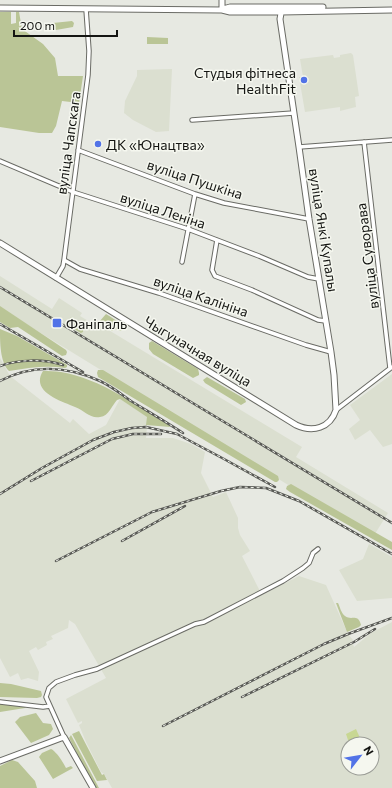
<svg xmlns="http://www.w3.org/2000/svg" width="392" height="788" viewBox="0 0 392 788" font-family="Commissioner,sans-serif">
	<rect width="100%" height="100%" fill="#e7e9e2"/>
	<!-- built -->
	<path fill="#dbdfd0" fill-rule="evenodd" d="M351 53 353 55 359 96 355 97 356 107 340 111V107L305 112 299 77H303L300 59 333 55 334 58 340 57V55Z
		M172 69 169 131 156 132 133 120 124 113 125 101 137 76V70Z
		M0 276 52 309 59 298 82 313 80 316 95 325 97 323 302 447 296 457 388 513 373 537 0 308Z
		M0 358 10 376 70 423 73 419 89 434 106 425 120 399 148 417 146 438H173L191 444 205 452 201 473 213 497 226 492 238 518V528L240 535 250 551 242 556 262 595 299 576 326 585 348 634 353 640 352 641 354 647 371 633 392 622V788H112L104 774 101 772 86 742 79 725 82 723V721L78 723 66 699 106 678 75 624 69 620 68 628 51 636 53 639 46 642 47 645 38 650 36 647 29 651 39 672 38 681 28 678 21 680 18 673 10 677 0 658ZM348 744H372V768H348Z
		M392 374V444L383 447 370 430 355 440 349 429 360 420 350 405Z
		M369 544 392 557V598L357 601 339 570 363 559Z"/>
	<!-- green -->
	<path fill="#bac596" d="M0 12H11V24L16 23V12H19L22 29 43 44 55 58 58 76H83L79 103 62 101 56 126 52 133H39L0 127Z
		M72 21 74 23 73 27 56 30 54 28 53 23Z
		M147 37 168 38V44H147Z
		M0 306 66 350 67 352 66 355 62 356 18 327 10 328 0 322Z
		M106 314C112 318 118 321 124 326L121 331 115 329 112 331 106 326 99 322Z
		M71 317 84 325 83 332 81 333 66 324Z
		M0 329 17 336 62 362 67 365V367L65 368C46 365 28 368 9 371 0 362 0 342 0 329Z
		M152 341 198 369 199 373V375L193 378 153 354 149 349V343Z
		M98 370H103L278 476 279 480 277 482H275L98 377 97 373Z
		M43 371C49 371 55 371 61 372 101 379 136 405 169 425L170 427 146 425 147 417 120 399 117 400C112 405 109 416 100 417 90 419 84 410 75 407 61 401 30 392 43 371Z
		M207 377 245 399 246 402 241 405 205 383 203 380Z
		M291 484 392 542V550L290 492 286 489 287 486Z
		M336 603H338C340 607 341 613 345 616 351 621 358 613 361 625L359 627 347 632Z
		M0 683 11 684 41 691 42 695 41 697 37 698 0 697Z
		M0 704 25 706 26 707 25 708 0 712Z
		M36 713 43 723 51 724 53 729 49 735 31 743 15 722 20 717Z
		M79 731 102 775 104 774 107 780 97 781 72 734Z
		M71 735 99 788H95L69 738Z
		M51 749C56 751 63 762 66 768L71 766 73 768 53 779 39 757 42 753Z
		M12 760 18 762 35 781 37 788H0V766Z"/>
	<!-- water -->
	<path fill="#c8d793" d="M356 729 360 738 349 743 346 734Z"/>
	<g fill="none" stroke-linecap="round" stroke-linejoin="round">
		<defs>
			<path id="street" d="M192 120 294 113
				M364 142 390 368
				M299 147 392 140
				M78 150 195 194 224 203 309 219
				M0 161 73 192 188 229 259 256 308 277 319 279
				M217 240 212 270 215 276 252 290 318 320 326 321
				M64 260 80 269 159 293 306 345 331 352
				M182 262 195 194
				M56 278 63 266 64 260 88 75 89 51 86 9
				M336 410 392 367
				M0 702 43 707 50 706
				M64 737 46 697 49 688 56 682 75 675 97 669 195 624 204 622 283 581 303 568 309 563 313 553 318 549"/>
			<path id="secondary" d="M222 0V10
				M0 8 222 10 230 12H281L392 10
				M223 9 230 7H323
				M0 243 296 425C313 433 330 428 336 410L334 375 331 352 309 219 299 147 280 19 282 8
				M0 761 64 737 93 788"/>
		</defs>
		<!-- street casing -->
		<use href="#street" stroke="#6a6b65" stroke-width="5.5"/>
		<!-- secondary casing -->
		<use href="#secondary" stroke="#6a6b65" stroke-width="7"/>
		<!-- street -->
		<use href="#street" stroke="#fff" stroke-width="3.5"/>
		<!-- secondary -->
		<use href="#secondary" stroke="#fff" stroke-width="5"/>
		<defs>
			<path id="rail" d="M0 287 392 523
				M0 324 83 372
				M0 366C19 359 44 359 63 365
				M0 381C32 364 67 366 100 381 111 386 121 394 131 401 149 412 166 422 183 433
				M31 481 112 439 133 434H161
				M0 494 42 468 93 440 114 432 132 428 146 427 177 434 224 459 275 487
				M122 541 185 506
				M56 561 152 512 221 491 240 487 266 488 299 501 392 554
				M242 697 354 642 375 629
				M163 726 324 644 348 634 392 618"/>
		</defs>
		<!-- rail casing -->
		<use href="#rail" stroke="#585955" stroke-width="2.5"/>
		<!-- rail -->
		<use href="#rail" stroke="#f5f7ef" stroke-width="1" stroke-dasharray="3" stroke-linecap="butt"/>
	</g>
	<!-- markers -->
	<g fill="#5273e7" stroke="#f5f7ef" stroke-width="1.5">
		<circle cx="304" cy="80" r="4"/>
		<circle cx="98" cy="144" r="4"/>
		<rect x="52" y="318" width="10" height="10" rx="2"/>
	</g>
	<g text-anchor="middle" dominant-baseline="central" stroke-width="3" stroke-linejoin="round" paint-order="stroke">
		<!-- poi labels -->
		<g font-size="14" fill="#141512" stroke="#f5f7ef" text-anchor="start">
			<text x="296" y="72" text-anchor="end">Студыя фітнеса<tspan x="296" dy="16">HealthFit</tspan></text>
			<text x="106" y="144">ДК «Юнацтва»</text>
			<text x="66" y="323">Фаніпаль</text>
		</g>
		<!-- street labels -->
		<g font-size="14" fill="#141512" stroke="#f5f7ef">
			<text transform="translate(68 143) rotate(-82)">вуліца Чапскага</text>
			<text transform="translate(195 179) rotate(18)">вуліца Пушкіна</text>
			<text transform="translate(163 210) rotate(18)">вуліца Леніна</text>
			<text transform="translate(324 230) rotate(81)">вуліца Янкі Купалы</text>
			<text transform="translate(367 256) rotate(-97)">вуліца Суворава</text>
			<text transform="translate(201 296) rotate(19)">вуліца Калініна</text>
			<text transform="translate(198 351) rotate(31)">Чыгуначная вуліца</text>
		</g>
	</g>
	<!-- north arrow -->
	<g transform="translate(360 756) rotate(59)"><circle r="19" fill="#f5f7ef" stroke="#9b9d97"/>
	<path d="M0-3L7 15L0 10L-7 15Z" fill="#5273e7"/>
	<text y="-6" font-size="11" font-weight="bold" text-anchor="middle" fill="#141512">N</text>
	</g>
	<!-- scale -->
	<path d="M14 30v6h103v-6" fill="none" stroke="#141512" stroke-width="2"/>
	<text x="20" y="30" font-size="12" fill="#141512" stroke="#f5f7ef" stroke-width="3" paint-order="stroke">200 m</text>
</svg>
